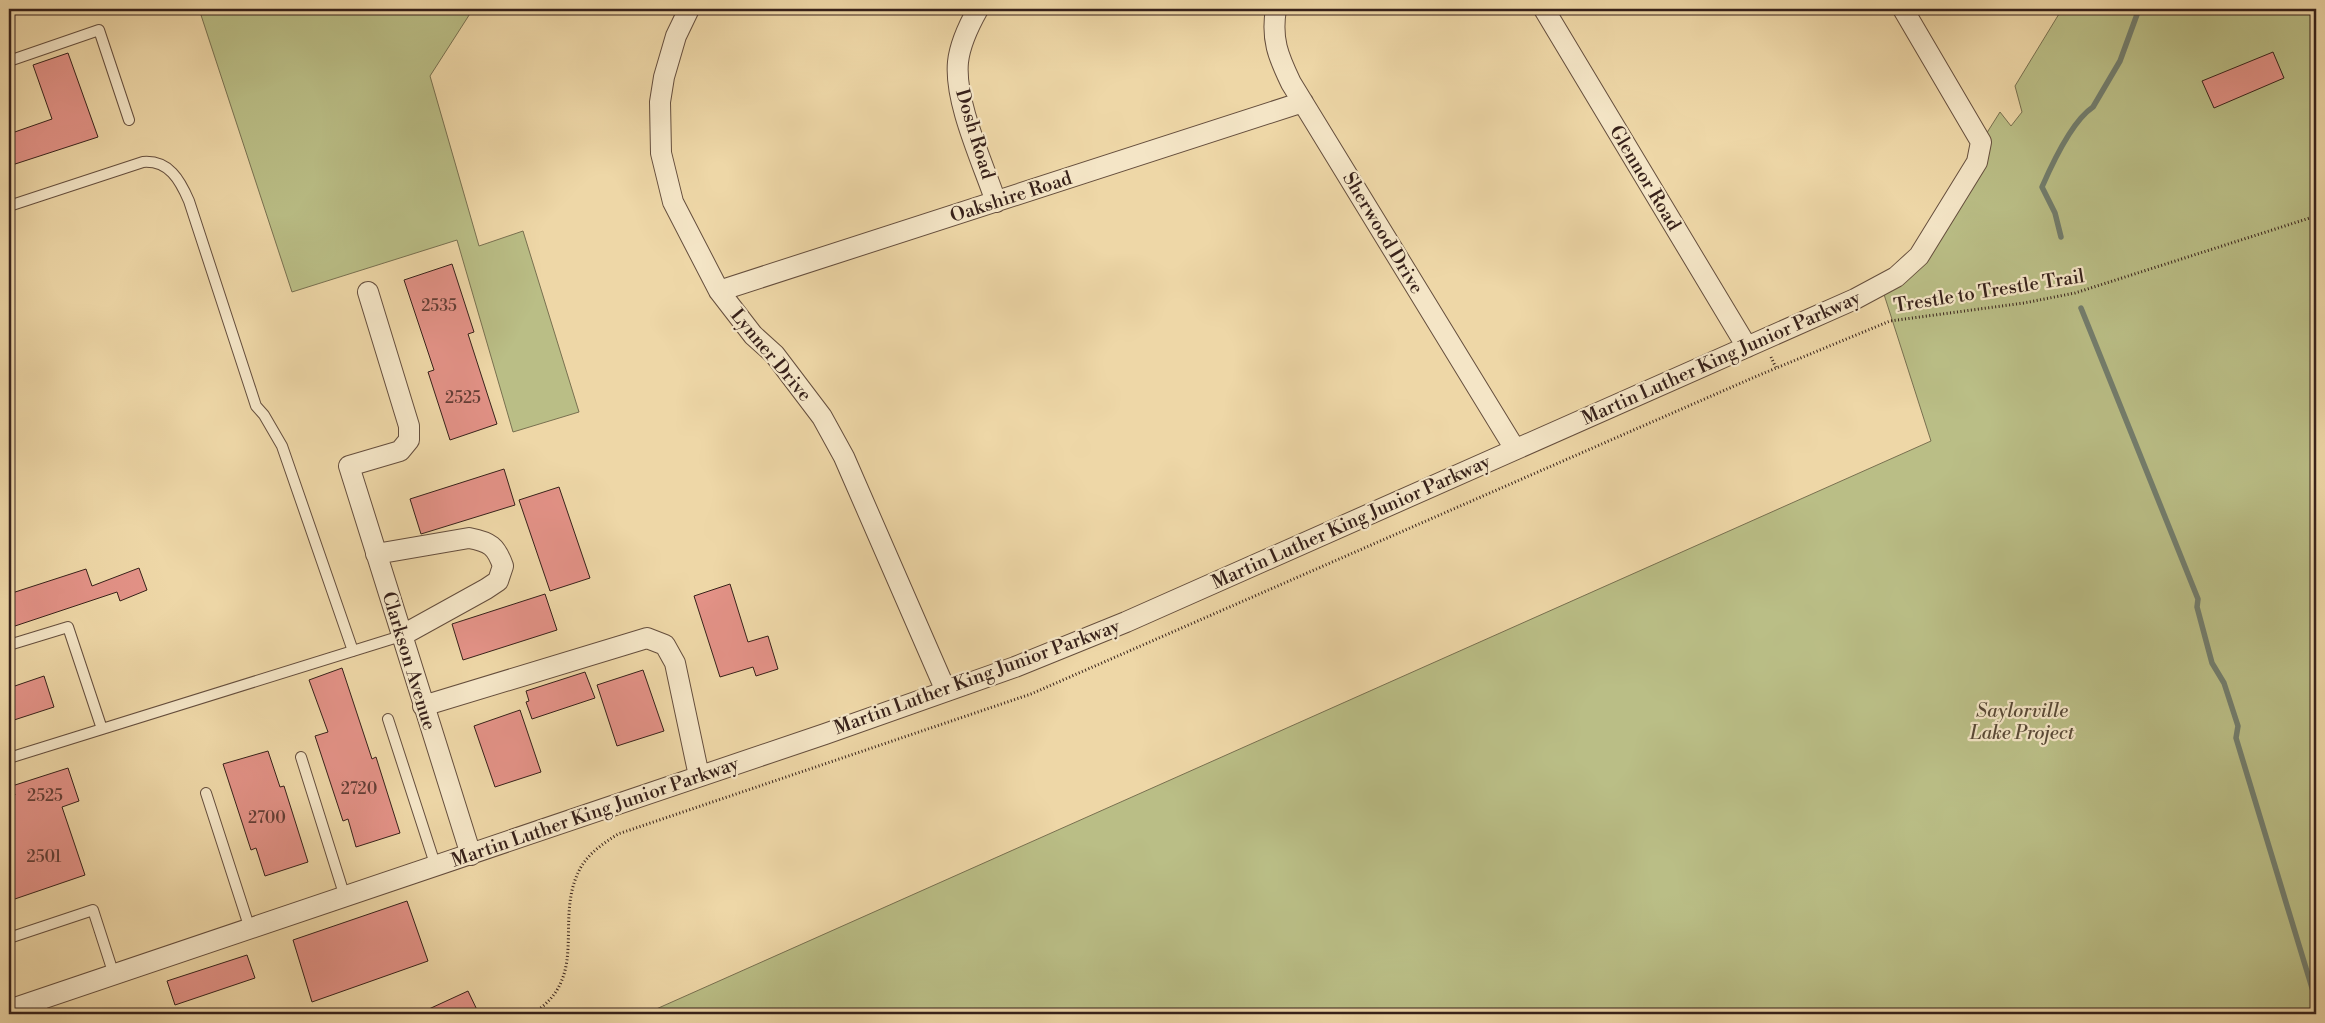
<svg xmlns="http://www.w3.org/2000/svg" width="2325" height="1023" viewBox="0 0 2325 1023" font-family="'Libre Bodoni',serif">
	<rect width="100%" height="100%" fill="#eed7a7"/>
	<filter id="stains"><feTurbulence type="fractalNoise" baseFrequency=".004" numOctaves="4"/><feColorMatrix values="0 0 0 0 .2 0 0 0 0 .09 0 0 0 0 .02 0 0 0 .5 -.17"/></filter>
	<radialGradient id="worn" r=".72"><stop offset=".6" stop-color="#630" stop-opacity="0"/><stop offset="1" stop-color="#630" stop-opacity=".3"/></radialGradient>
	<!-- green -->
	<path fill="#babe86" stroke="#787050" d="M199 9H473L430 76 479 246 523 231 579 412 513 432 457 240 292 292Z
		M2062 9H2316V1014H645L1931 441 1881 285 1896 277 2000 112 2011 126 2022 112 2015 86Z"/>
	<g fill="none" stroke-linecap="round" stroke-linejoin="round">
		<!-- stream -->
		<path stroke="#727d6d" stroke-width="5.5" d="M2061 237 2055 213 2042 187C2052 164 2072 121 2093 107L2120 61 2139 9
			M2081 308 2198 599 2197 607 2212 663 2224 683 2238 726 2236 738 2316 1001"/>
	</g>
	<!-- building -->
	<path fill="#e39287" stroke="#37211a" d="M2273 52 2284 78 2214 108 2202 81Z
		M68 53 98 137 9 166V134L52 119 33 65Z
		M452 264 474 332 468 334 497 424 450 440 428 372 434 370 404 280Z
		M504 469 515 505 421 534 410 499Z
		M559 487 590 578 550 591 519 500Z
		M139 568 147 590 120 601 117 592 9 628V594L86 569 92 586Z
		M730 584 748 642 768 636 778 669 756 676 753 667 720 677 694 596Z
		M545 594 557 630 463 660 452 624Z
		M342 668 372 759 376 757 400 833 356 847 348 819 343 821 315 736 328 732 309 680Z
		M643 670 664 731 617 746 597 685Z
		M585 672 595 698 532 719 526 702 529 701 526 691Z
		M44 676 54 707 11 721 9 688Z
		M520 710 541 772 495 787 474 726Z
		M268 751 280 787 284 786 308 862 265 876 256 848 251 850 223 764Z
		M68 768 79 801 62 807 85 875 9 901V797L15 795 12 786Z
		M407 901 428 961 312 1002 293 940Z
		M247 955 255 978 175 1005 167 981Z
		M468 991 479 1014H418Z"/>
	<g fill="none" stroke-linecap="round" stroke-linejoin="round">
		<defs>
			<path id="service" d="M9 61 99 30 129 120
				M9 206 143 162C169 160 180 180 189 201L256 406 264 415 282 446 353 651
				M9 645 68 627 102 729
				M388 719 436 867
				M301 757 345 897
				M9 758 401 636
				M206 793 250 929
				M9 938 93 910 114 975
				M39 1000 44 1014"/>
			<path id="minor" d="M689 9 676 36 664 77 660 102 661 153 673 202 719 291 753 335 775 355 822 417 844 457 946 691
				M978 9C969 25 960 43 958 62 954 102 983 163 996 202
				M1276 9C1271 39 1278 56 1291 83L1515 449
				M1544 9 1747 347
				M719 291 1303 102
				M368 292 409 426V440L400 451 349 466 471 855
				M376 554 469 538C490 542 496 546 503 566L498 581 486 589 401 636
				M423 706 647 638 665 645 675 663 699 776
				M9 1010 825 734 1015 667 1126 622 1855 299 1896 277 1919 256 1977 162 1981 142 1903 9"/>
		</defs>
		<!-- service casing -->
		<use href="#service" stroke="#654e3d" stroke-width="12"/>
		<!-- minor casing -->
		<use href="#minor" stroke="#654e3d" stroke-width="22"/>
		<!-- path -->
		<path stroke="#37211a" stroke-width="3" stroke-dasharray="1 2.5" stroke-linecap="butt" d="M1771 357 1776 368
			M532 1014C592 977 552 918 581 867 590 852 604 843 618 834L1031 694 1757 376 1890 321 2024 303 2075 293 2316 216"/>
		<!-- service -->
		<use href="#service" stroke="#f4e5c6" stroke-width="10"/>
		<!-- minor -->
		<use href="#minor" stroke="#f4e5c6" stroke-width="20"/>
	</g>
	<g text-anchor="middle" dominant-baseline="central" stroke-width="4.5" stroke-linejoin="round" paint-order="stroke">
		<!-- number labels -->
		<g font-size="16" fill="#623d35">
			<text x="439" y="306">2535</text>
			<text x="463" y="398">2525</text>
			<text x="359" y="789">2720</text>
			<text x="45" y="796">2525</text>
			<text x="267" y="818">2700</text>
			<text x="44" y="857">2501</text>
		</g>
		<!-- street labels -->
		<g font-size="19" fill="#37211a" stroke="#f4e5c6">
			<text transform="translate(975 134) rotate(73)">Dosh Road</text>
			<text transform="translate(1645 178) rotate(59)">Glennor Road</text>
			<text transform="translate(1011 197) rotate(-18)">Oakshire Road</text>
			<text transform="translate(1383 233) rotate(59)">Sherwood Drive</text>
			<text transform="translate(1989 291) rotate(-9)">Trestle to Trestle Trail</text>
			<text transform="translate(771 355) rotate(50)">Lynner Drive</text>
			<text transform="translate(1721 358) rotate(-24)">Martin Luther King Junior Parkway</text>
			<text transform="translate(1351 522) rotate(-24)">Martin Luther King Junior Parkway</text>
			<text transform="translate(409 661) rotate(73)">Clarkson Avenue</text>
			<text transform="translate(977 677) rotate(-20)">Martin Luther King Junior Parkway</text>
			<text transform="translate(595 812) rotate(-19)">Martin Luther King Junior Parkway</text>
		</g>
		<!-- park labels -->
		<g font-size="19" font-style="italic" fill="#584835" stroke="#f4e5c6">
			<text x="2022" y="711">Saylorville<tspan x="2022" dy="22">Lake Project</tspan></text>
		</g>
	</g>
	<!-- margin -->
	<rect width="2325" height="1023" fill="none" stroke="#eed7a7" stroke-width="30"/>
	<rect x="10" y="10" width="2305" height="1003" fill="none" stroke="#37211a" stroke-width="2.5"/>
	<rect x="15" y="15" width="2295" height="993" fill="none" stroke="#37211a"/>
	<rect width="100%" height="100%" filter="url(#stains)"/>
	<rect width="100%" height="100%" fill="url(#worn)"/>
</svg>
